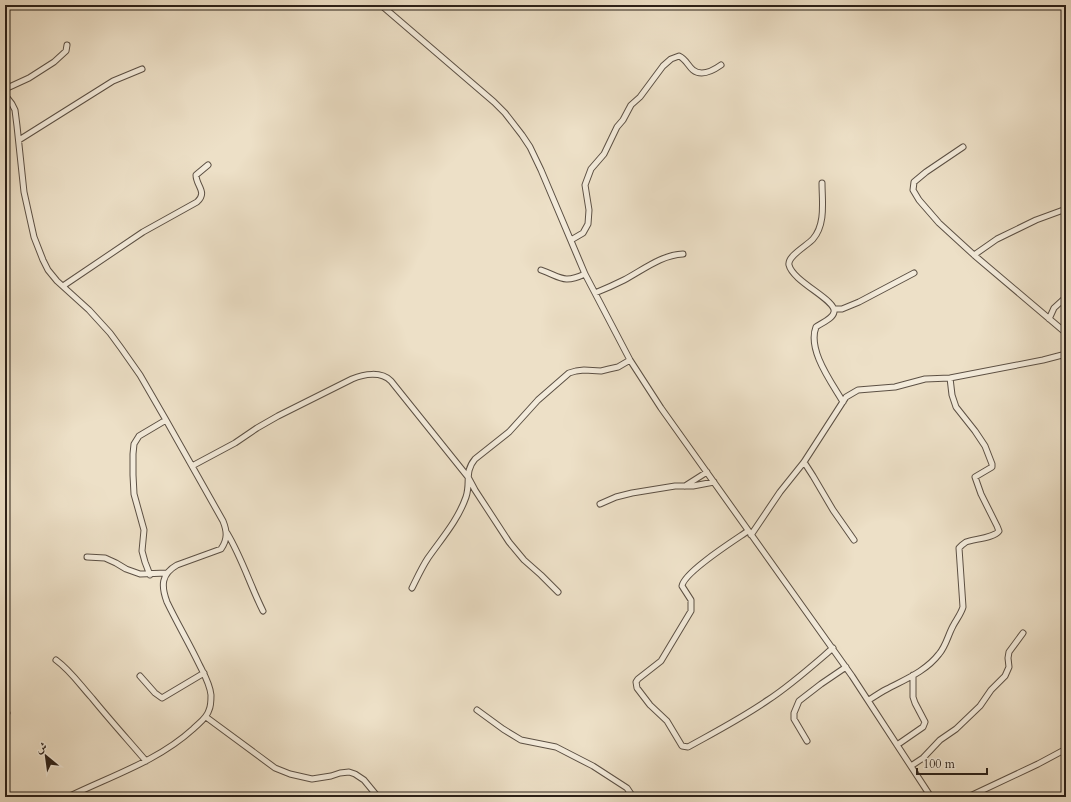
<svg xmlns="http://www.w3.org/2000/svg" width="1071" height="802" viewBox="0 0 1071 802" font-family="Cardo,Amiri,serif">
	<rect width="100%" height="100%" fill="#ede0c7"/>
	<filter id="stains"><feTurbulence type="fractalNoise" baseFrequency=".005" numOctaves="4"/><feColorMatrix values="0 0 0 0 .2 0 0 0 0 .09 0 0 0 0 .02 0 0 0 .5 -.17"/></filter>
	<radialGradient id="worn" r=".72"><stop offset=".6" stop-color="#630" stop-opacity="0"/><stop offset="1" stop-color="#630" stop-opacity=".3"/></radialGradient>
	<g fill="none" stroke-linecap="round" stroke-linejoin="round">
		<defs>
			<path id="minor" d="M381 5 494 102 505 113 522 135 530 147 541 170 585 274 630 360 661 408 852 676 931 797
				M5 89 29 78 54 62 66 51 67 45
				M5 95 12 104 15 110 17 126 24 192 34 237 43 260 48 270 57 281 89 310 110 333 121 348 140 375 166 420 223 521C227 531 228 539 221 549L177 565C161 574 161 586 167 602 177 623 189 643 199 664 204 674 210 684 211 695 211 700 211 706 209 710 207 718 199 723 193 729 158 761 111 776 68 797
				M19 140 113 81 142 69
				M963 147 926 172 914 182 913 190 919 200 939 223 974 255 1066 333
				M822 183C822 201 826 224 813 239 808 245 787 256 789 265 793 282 837 300 834 312 833 319 821 323 816 327 807 350 832 383 843 402
				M571 240 583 233 588 224 589 210 585 185 591 169 604 154 617 127 623 120 631 105 640 97 663 66 671 59 679 56C686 59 688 66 693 70 702 77 714 70 721 65
				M974 255 997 239 1036 220 1066 209
				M541 270C561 277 563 284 585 274
				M63 286 143 232 197 202C208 192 196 186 196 175L208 165
				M595 293C605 289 614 285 624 280 643 270 661 255 683 254
				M835 309H842L859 302 914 273
				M1049 319 1054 308 1066 297
				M804 462 813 476 833 510 854 540
				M192 466 235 443 257 428 278 416 352 379C364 374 381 371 391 381L468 477 475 490 509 542 524 560 541 575 558 592
				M685 486 707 472
				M600 504 616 497 632 493 675 486H693L714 482
				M748 531C735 540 684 572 682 586L691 600V611L661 661 638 679 636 682 637 688 650 705 667 721 682 746 688 747C715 732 742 718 768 700 791 685 812 666 833 648
				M227 533C242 558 250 585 263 611
				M751 535 780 492 804 462 846 397 858 390 895 387 925 379 950 378 1043 360 1066 354
				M87 557 105 558 116 563 126 569 140 574 167 573
				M150 575 145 562 142 551 144 530 134 494 133 475V454L134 444 139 436 166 420
				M412 588C417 578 422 567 428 558 442 538 458 520 466 497 471 482 464 472 475 459L509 432 538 400 569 373 576 371 584 370 601 371 609 369 618 367 630 360
				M56 660C71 671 80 685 92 698 109 719 128 740 146 761
				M140 676 155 693 162 698 204 673
				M869 700C875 696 881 692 887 689 906 679 926 671 939 654 946 646 948 635 953 626 956 620 961 614 963 607L959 548 962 545 966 542C974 539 994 538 999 531L997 526 981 494 975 477 992 467V464L985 446 975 431 956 407 952 395 950 378
				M5 708 7 713 5 717
				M477 710 503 729 521 740 556 747 593 766 627 788 633 797
				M206 717 275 768 290 774 312 779 331 776 340 773 349 772 355 774 364 780 378 797
				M807 741 794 719V713L799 701 821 684 846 667
				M897 745 923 727 925 722 915 703 913 697V675
				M911 766 923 758 940 740 956 729 980 706 991 690 1005 676 1009 667 1008 658 1009 652 1023 633
				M795 797 800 796 806 797
				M968 797 1038 764 1066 749"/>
		</defs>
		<!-- minor casing -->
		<use href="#minor" stroke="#5c5044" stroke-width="7"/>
		<!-- minor -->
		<use href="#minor" stroke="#f3ebdb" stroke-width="5"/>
	</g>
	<!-- margin -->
	<rect width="1071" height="802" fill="none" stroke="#ede0c7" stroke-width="20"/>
	<rect x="6" y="6" width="1059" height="790" fill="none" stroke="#2b2018" stroke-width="2"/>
	<rect x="10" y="10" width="1051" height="782" fill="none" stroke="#2b2018"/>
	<!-- north arrow -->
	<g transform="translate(46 756) rotate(331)" stroke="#f3ebdb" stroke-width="3" paint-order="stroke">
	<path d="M0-3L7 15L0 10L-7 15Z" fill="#2b2018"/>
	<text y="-6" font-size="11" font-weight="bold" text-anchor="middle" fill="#2b2018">ش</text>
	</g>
	<!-- scale -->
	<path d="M917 768v6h70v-6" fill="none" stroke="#2b2018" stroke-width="2"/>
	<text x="923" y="768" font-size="12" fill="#2b2018" stroke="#f3ebdb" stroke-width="3" paint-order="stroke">100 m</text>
	<rect width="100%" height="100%" filter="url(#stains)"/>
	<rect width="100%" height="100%" fill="url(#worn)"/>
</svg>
